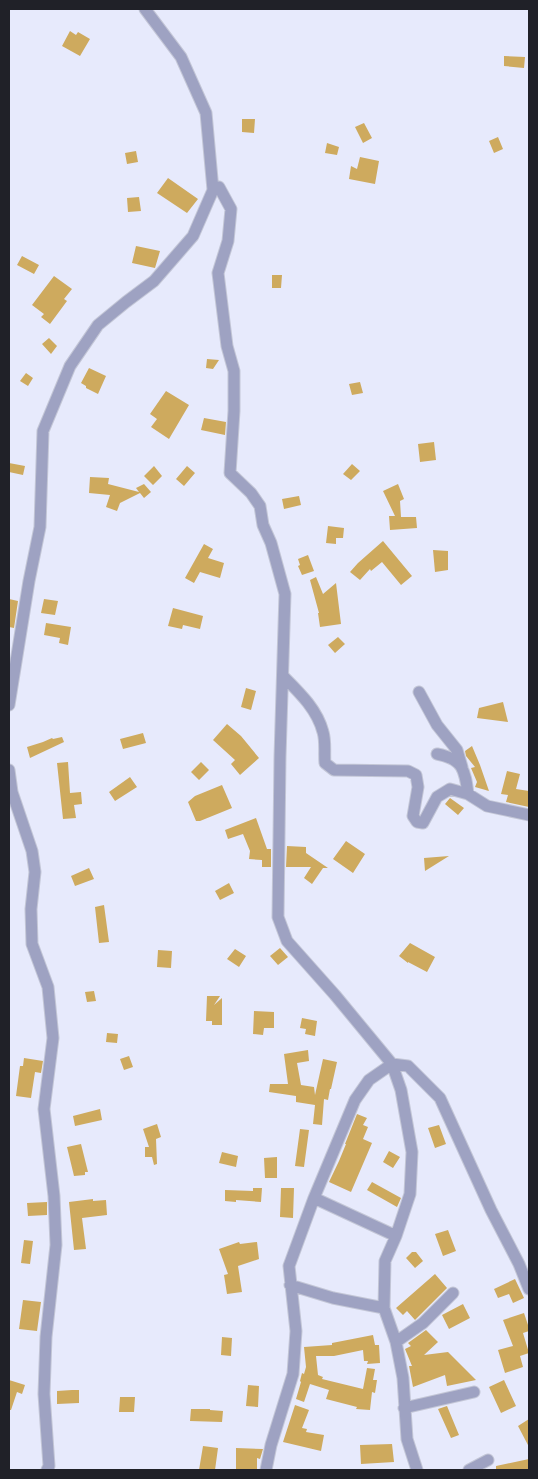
<svg xmlns="http://www.w3.org/2000/svg" width="538" height="1479" viewBox="0 0 538 1479" font-family="Raleway,sans-serif">
	<rect width="100%" height="100%" fill="#e7eafc"/>
	<!-- building -->
	<path fill="#ceaa5e" d="M70 31 76 35 78 32 90 39 80 56 62 46Z
		M504 56 525 57 524 68 504 66Z
		M242 119H255L254 133 242 132Z
		M364 123 372 138 363 143 355 127Z
		M498 137 503 149 494 153 489 141Z
		M327 143 339 147 337 155 325 153Z
		M136 151 138 162 127 164 125 153Z
		M360 157 379 161 375 184 349 179 351 166 357 169Z
		M168 178 198 199 187 213 157 193Z
		M139 197 141 211 128 212 127 198Z
		M136 246 160 251 155 268 132 263Z
		M22 256 39 265 34 274 17 265Z
		M272 275H282L281 288H272Z
		M54 276 72 289 64 299 67 301 50 324 41 317 44 314 32 305Z
		M49 338 57 346 51 354 42 344Z
		M207 359 219 360 213 369 206 368Z
		M89 368 106 376 98 394 86 388V386L81 383Z
		M26 373 33 378 28 386 20 381Z
		M360 382 363 393 352 395 349 384Z
		M166 391 189 405 169 439 151 427 157 419 150 414Z
		M204 418 226 422 225 435 201 430Z
		M434 442 436 460 420 462 418 444Z
		M9 463 25 466 23 475 9 472Z
		M352 464 360 471 351 480 343 474Z
		M154 466 162 476 153 485 144 476Z
		M187 466 195 473 184 486 176 479Z
		M90 477 109 478 108 484 139 492 136 488 144 484 151 492 144 498 140 493 120 503 117 511 106 507 110 495 89 493Z
		M398 484 404 499 400 501 401 517H416L417 528 390 530 389 516H395L383 491Z
		M299 496 301 505 284 509 282 499Z
		M328 526 344 528 343 538H336V544L326 543Z
		M383 541 412 576 401 585 382 562 371 571 370 569 360 580 350 572 358 563Z
		M204 544 213 549 208 558 224 563 220 578 200 572 194 583 185 578Z
		M433 550 448 551V570L435 572Z
		M308 555 314 571 302 575 298 566 300 565 298 559Z
		M316 577 323 594 336 583 341 624 320 627 318 613H319L310 580Z
		M9 599 18 601 14 628 9 627Z
		M44 599 58 601 55 615 41 613Z
		M173 608 203 616 200 629 183 625 182 629 168 626Z
		M46 623 71 627 68 645 59 643 60 638 44 635Z
		M338 637 345 644 335 653 328 645Z
		M246 688 256 691 251 710 241 707Z
		M503 702 508 722 477 718 479 708Z
		M227 724 241 736 259 758 240 775 231 764 235 760 213 740Z
		M143 733 146 743 123 749 120 739Z
		M62 737 64 742 30 758 27 747 43 742 52 738 53 739Z
		M472 746 480 765 489 791 475 787 477 782 471 768 475 767 466 756 465 751Z
		M68 762 70 793 81 792 82 804 74 805 76 818 63 819 57 763Z
		M201 762 209 770 199 780 191 772Z
		M507 771 520 774 516 789 529 791V807L506 802 508 795 501 794Z
		M130 777 137 787 115 801 109 792Z
		M222 785 232 808 200 821H196L188 802 195 796Z
		M450 798 464 808 458 815 445 804Z
		M256 818 267 849H271V867H262V860L249 859 250 851 243 834 228 839 225 830Z
		M346 841 365 854 353 873 333 859Z
		M287 846 306 847V853L328 868H323L312 884 304 878 311 867H286Z
		M449 856 425 871 424 858Z
		M89 868 94 879 75 886 71 876Z
		M229 883 234 893 220 900 215 891Z
		M104 905 109 942 99 943 95 907Z
		M410 943 435 957 427 972 408 962V963L399 956Z
		M280 948 288 957 278 965 270 956Z
		M235 949 246 956 239 967 227 959Z
		M158 950 172 951 171 968 157 967Z
		M94 991 96 1001 87 1002 85 992Z
		M207 996H220L214 1005 222 998V1025H212V1021H206Z
		M254 1011 274 1012V1028H264L263 1035 253 1034Z
		M302 1018 317 1021 315 1036 305 1034 306 1029 300 1028Z
		M107 1033 118 1034 117 1043 106 1042Z
		M308 1050 309 1061 297 1063 301 1085 314 1087 315 1095 323 1059 337 1062 331 1089H330L328 1100 324 1099 322 1125 313 1124 315 1105 296 1102V1096L269 1092 270 1084H288L284 1054Z
		M129 1056 133 1067 124 1070 120 1059Z
		M24 1058 43 1061 41 1073 35 1072 31 1098 16 1096 20 1066H23Z
		M100 1109 102 1120 75 1126 73 1116Z
		M357 1114 367 1118 363 1125 368 1127 363 1139 372 1143 351 1192 329 1182 339 1161 346 1144H345Z
		M157 1124 161 1137 156 1139 157 1164 154 1165 152 1157H145V1147H149L143 1129Z
		M439 1125 446 1144 435 1148 428 1128Z
		M300 1129 309 1130 304 1167 295 1166Z
		M81 1144 88 1172H85V1175L74 1176 67 1147Z
		M389 1151 400 1157 393 1168 383 1162Z
		M222 1152 238 1156 236 1167 219 1163Z
		M277 1157V1178H265L264 1158Z
		M372 1182 401 1198 397 1207 367 1190Z
		M253 1188H262L261 1202 236 1200V1202L225 1201V1190L253 1191Z
		M281 1188H294L293 1218 280 1217Z
		M93 1199V1201L106 1200 107 1215 82 1218 86 1249 74 1250 69 1202Z
		M47 1202V1215L28 1216 27 1203Z
		M448 1230 456 1251 443 1256 435 1234Z
		M24 1240 33 1241 30 1264 21 1263Z
		M239 1242 240 1244 257 1242 259 1259 238 1266 242 1292 227 1294 224 1275 228 1274 219 1249Z
		M412 1252H416L423 1261 415 1268 406 1258Z
		M435 1274 447 1288 415 1320 407 1311 403 1315 396 1308Z
		M515 1279 524 1298 513 1303 509 1294 498 1298 494 1289Z
		M23 1300 41 1302 37 1331 19 1329Z
		M463 1304 470 1318 449 1329 442 1315Z
		M524 1313 529 1328V1331L523 1333 529 1353 520 1356 523 1367 505 1373 498 1350 513 1346 503 1320Z
		M426 1330 438 1342 424 1355 448 1352 476 1380 447 1386 445 1375 413 1387 409 1366H412L405 1349 411 1346 408 1343Z
		M373 1335 375 1345H379L380 1363 367 1364 368 1361H364L363 1350 334 1356H316L318 1375 323 1377 322 1379 363 1389 367 1368 375 1369 373 1380H377L375 1393 372 1392 370 1410 356 1409 357 1407 326 1399 329 1390 310 1384 304 1402 296 1399 301 1382 300 1381 302 1373 304 1374 306 1367 304 1347 332 1345V1343Z
		M222 1337 232 1338 231 1356 221 1355Z
		M9 1380 25 1385 22 1394 17 1392 11 1410H9Z
		M504 1380 516 1406 501 1413 489 1387Z
		M248 1385 259 1386 258 1407 246 1406Z
		M72 1390H79V1403L57 1404V1391Z
		M120 1397H135L134 1412H119Z
		M295 1405 309 1410 302 1428 307 1429 306 1432 324 1435 321 1451 283 1442Z
		M447 1406 459 1435 451 1438 438 1409Z
		M191 1409H210V1410L223 1411 222 1422 190 1421Z
		M529 1419V1447L518 1426Z
		M392 1444 394 1462 361 1464 360 1445Z
		M203 1446 218 1448 215 1470H199Z
		M236 1448 263 1449 260 1459 257 1458V1470H236Z
		M529 1459V1470H496V1466Z"/>
	<g fill="none" stroke-linecap="round" stroke-linejoin="round">
		<defs>
			<path id="minor" d="M145 9 181 57 206 113 213 190
				M283 676C299 692 317 709 323 732 326 742 324 753 325 763L334 770 408 771 416 775 418 787 413 816 417 822 423 823 437 797 450 789 468 794 487 806 529 815
				M419 692 437 725 457 750 462 767
				M9 705 29 581 40 527 43 431 70 366 98 325 126 302 154 281 193 236 213 190 219 187 231 209 228 241 218 273 227 346 234 371V411L230 473 251 493 260 506 263 525 271 543 285 594 280 757 278 917 287 941 335 995 392 1064 401 1090 412 1152 410 1194 396 1236 385 1261 384 1308 396 1342 403 1378 407 1439 417 1470
				M437 754C463 759 465 770 468 794
				M9 770 12 792 32 851 35 872 31 909 32 944 48 987 53 1038 44 1109 54 1196 56 1245 46 1337 44 1394 49 1466 47 1470
				M314 1198 396 1236
				M290 1285 333 1298 384 1308
				M396 1342 423 1323 453 1293
				M404 1408 474 1392
				M266 1470 271 1445 293 1374 296 1331 289 1266 314 1198 355 1100 369 1080 392 1064 408 1066 440 1098 491 1210 519 1264 529 1289
				M469 1470 488 1460"/>
		</defs>
		<!-- minor casing -->
		<use href="#minor" stroke="#c3c6d6" stroke-width="13"/>
		<!-- minor -->
		<use href="#minor" stroke="#9ea2c2" stroke-width="11"/>
	</g>
	<!-- border -->
	<rect width="538" height="1479" fill="none" stroke="#202128" stroke-width="20"/>
</svg>
